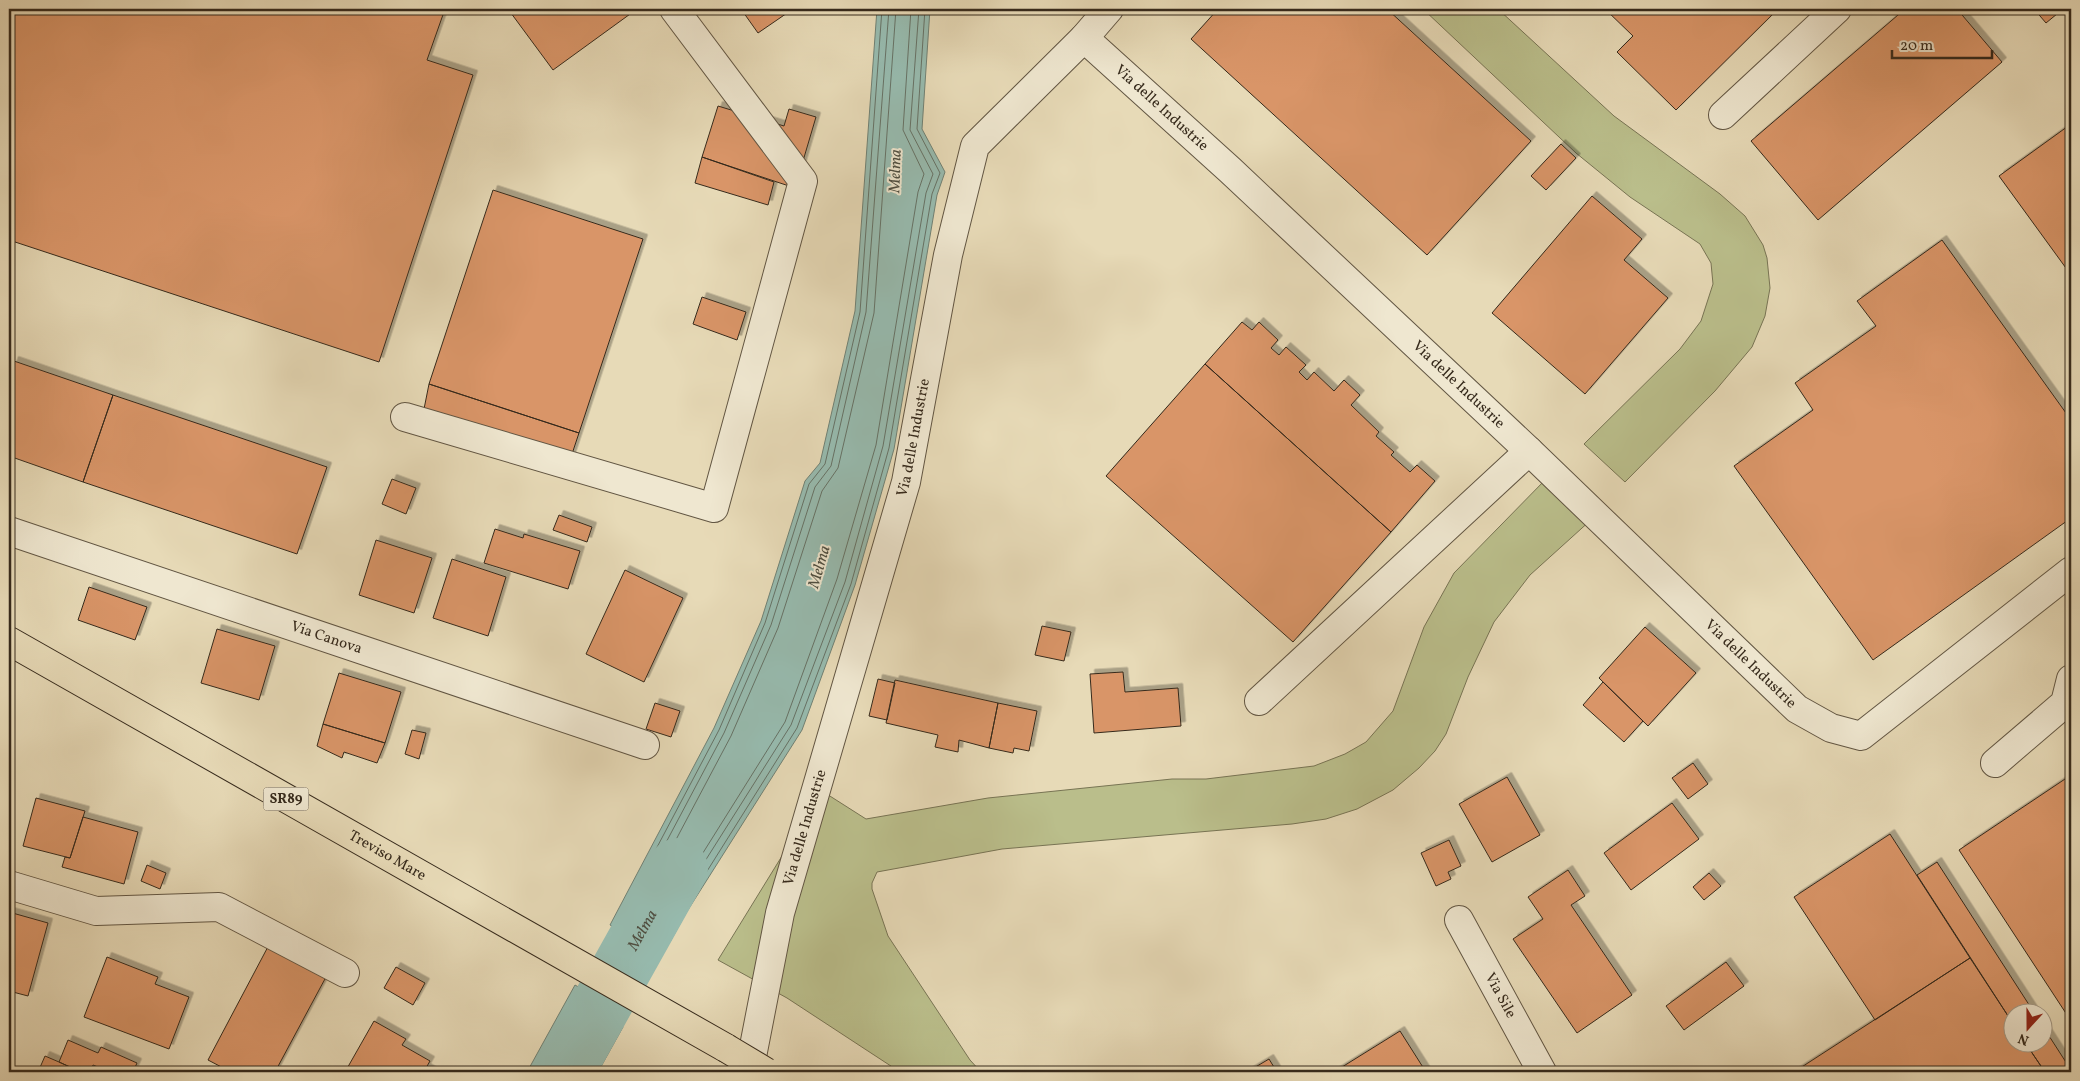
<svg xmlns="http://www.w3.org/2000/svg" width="2080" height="1081" viewBox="0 0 2080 1081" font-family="Vollkorn,serif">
	<defs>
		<filter id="shadow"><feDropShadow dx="4.5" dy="-4.5" stdDeviation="0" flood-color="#0004"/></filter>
	</defs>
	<rect width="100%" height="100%" fill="#e7dab7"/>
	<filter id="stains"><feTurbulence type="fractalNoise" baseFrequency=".004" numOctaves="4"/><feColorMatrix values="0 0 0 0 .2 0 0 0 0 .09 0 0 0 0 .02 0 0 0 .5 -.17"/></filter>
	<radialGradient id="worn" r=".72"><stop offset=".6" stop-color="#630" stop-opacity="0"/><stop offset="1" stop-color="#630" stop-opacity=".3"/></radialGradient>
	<!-- green -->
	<path fill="#babe8b" stroke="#787454" d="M1423 9H1498L1614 116 1720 194 1745 216 1763 245 1767 258 1770 288 1765 316 1752 347 1715 391 1625 482 1584 444 1680 349 1701 321 1713 284 1711 263 1700 244 1630 197 1576 153Z
		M1547 478 1592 519 1530 575 1494 622 1468 677 1446 734 1435 751 1419 768 1393 790 1357 809 1326 819 1292 824 1002 849 877 872 872 883V889L888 936 970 1060 981 1072H900L787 998 718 960 822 791 866 819 988 798 1172 779H1206L1314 766 1345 754 1366 742 1393 711 1424 627 1454 573Z"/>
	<!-- water -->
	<path fill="#97bbaf" stroke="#708174" d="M877 9H930L922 129 945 172 937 195 894 449 855 585 802 730 686 913 670 942 645 944 610 925 714 728 761 621 805 481 820 463 855 311Z
		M575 985 611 1006 623 1027 598 1072H527Z"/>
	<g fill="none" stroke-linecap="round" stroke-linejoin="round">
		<!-- shore -->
		<path stroke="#667266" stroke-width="1" d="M882 9 860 312 825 464 809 484 765 623 719 730 618 921 619 924 646 939 668 936 682 911 797 728 851 584 889 448 932 194 940 173 917 129 925 9
			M889 9 866 312 831 466 815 487 771 625 724 733 626 918 627 921 647 932 664 930 676 907 791 725 845 582 883 446 926 193 933 174 910 130 919 9
			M896 9 874 313 838 468 822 491 778 628 731 736 636 915 637 918 649 925 659 923 785 722 837 579 876 445 918 192 924 174 903 130 911 9
			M533 1072 578 993 607 1009 617 1027 594 1072
			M540 1072 581 1001 603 1014 610 1027 589 1066 588 1072
			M549 1072 584 1012 597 1019 601 1028 582 1062 581 1072"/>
		<!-- river -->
		<path stroke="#97bbaf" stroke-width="60" id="s1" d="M564 1072 678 868"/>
	</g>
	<!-- building -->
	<path fill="#d99568" stroke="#362a1c" filter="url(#shadow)" d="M9 9H445L427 60 473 75 379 362 9 240Z
		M508 9H637L553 70Z
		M741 9H793L758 33Z
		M1218 9H1387L1531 141 1427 255 1191 39Z
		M1605 9H1778L1676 110 1617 52 1633 36Z
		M1905 9H1957L2002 62 1818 220 1751 141Z
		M2034 9H2063L2046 23Z
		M718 106 784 126 789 109 816 117 795 188 702 157Z
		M2071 124V275L1999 176Z
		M1561 144 1576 158 1546 190 1531 176Z
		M702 157 774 182 768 205 695 183Z
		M493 190 643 239 579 433 429 384Z
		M1592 196 1642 239 1624 260 1668 298 1585 394 1492 313Z
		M1942 240 2071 420V518L1873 660 1734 466 1813 410 1795 383 1876 326 1857 301Z
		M702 297 746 312 737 340 693 324Z
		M1242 322 1252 330 1259 322 1278 340 1271 348 1279 355 1286 347 1306 365 1299 372 1307 380 1314 372 1334 391 1344 380 1360 395 1351 405 1379 432 1376 436 1394 452 1391 455 1410 472 1417 465 1435 481 1391 532 1205 364Z
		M14 361 113 395 83 482 9 456V376Z
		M1205 364 1391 532 1293 642 1106 476Z
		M429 384 579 433 571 457 424 409Z
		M113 395 327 467 297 554 83 482Z
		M392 479 416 488 406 514 382 504Z
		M559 515 592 527 587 542 553 530Z
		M495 529 523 538 524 534 580 551 568 589 484 563Z
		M376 540 432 558 414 613 359 595Z
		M452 559 506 577 488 636 433 618Z
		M625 570 683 598 644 682 586 654Z
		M89 587 147 607 135 640 78 620Z
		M1042 626 1071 632 1064 661 1035 655Z
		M1645 627 1696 673 1648 726 1599 678Z
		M217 629 275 646 259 700 201 683Z
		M1123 672 1125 692 1178 688 1181 726 1094 733 1090 674Z
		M339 673 401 692 385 743 323 724Z
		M878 679 895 683 887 720 869 716Z
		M895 680 998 703 989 748 959 740 958 752 935 747 938 735 886 723Z
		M1603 682 1643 721 1624 742 1583 705Z
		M655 703 680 711 671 737 646 729Z
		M998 703 1037 711 1029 751 1014 748 1013 753 989 748Z
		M323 724 385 743 377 763 344 752 342 758 317 746Z
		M412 730 426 733 419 759 405 754Z
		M1693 763 1708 784 1688 799 1672 778Z
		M2071 775V1021L1959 850Z
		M1507 777 1540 835 1492 862 1459 804Z
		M36 798 85 811 70 858 23 846Z
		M1672 803 1699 839 1631 890 1604 853Z
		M83 817 138 832 124 884 62 867 65 857 70 858Z
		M1890 834 1970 958 1875 1020 1794 897Z
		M1449 840 1461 866 1448 872 1451 879 1436 886 1421 853Z
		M1937 862 2035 1014H2012V1022L1917 875Z
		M147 865 166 873 160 889 141 881Z
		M1568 870 1585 896 1571 905 1632 995 1577 1033 1513 939 1543 919 1528 897Z
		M1709 873 1721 886 1704 900 1693 887Z
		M9 912 48 923 28 996 9 991Z
		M271 941 326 977 275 1072H231L208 1060Z
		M107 957 158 977 155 984 189 997 169 1049 84 1017Z
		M1970 958 2012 1022V1044H2026L2045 1072H1794Z
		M1726 962 1744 986 1684 1030 1666 1006Z
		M396 967 425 983 413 1005 384 988Z
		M374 1021 406 1039 402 1045 430 1061 426 1068 433 1072H345Z
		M2042 1025 2071 1070V1072H2045L2026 1044H2042Z
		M1400 1031 1426 1072H1334Z
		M68 1040 98 1053 101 1047 137 1063 133 1072H110L93 1065 90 1072H81L59 1062Z
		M45 1056 59 1062 81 1072H38Z
		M1269 1059 1277 1072H1247Z"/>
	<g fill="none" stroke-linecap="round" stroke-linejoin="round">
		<defs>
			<g id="minor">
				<path d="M1084 38 1109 9"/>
				<path d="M1723 115 1837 9"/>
				<path d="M405 417 714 508 803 181 674 9"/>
				<path id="s2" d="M9 531 645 745"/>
				<path d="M1259 701 1529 451"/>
				<path d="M1995 763 2065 703 2071 679"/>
				<path d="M9 885 96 911 219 907 345 973"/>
				<path id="s3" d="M1459 920 1542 1072"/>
				<path id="s4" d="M749 1072 780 913 906 482 948 255 975 146 1084 38 1230 170 1529 451 1797 709 1831 728 1861 736 2071 571"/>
			</g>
			<g id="highway">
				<path id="s5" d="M9 641 726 1048"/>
			</g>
		</defs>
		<!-- minor casing -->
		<use href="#minor" stroke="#625643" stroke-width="30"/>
		<!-- highway casing -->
		<use href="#highway" stroke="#362a1c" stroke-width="30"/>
		<!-- minor -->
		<use href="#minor" stroke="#efe7d0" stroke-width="28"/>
		<!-- highway -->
		<use href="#highway" stroke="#e7dab7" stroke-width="28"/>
		<defs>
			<path id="highway-bridge" d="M726 1048 766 1072"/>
		</defs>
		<!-- highway-bridge casing -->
		<use href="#highway-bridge" stroke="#362a1c" stroke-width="30" stroke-linecap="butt"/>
		<!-- highway-bridge -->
		<use href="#highway-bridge" stroke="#e7dab7" stroke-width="28"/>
	</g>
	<g text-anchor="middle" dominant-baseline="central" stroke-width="4" stroke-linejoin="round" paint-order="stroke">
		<!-- shield labels -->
		<rect fill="#efe7d0" stroke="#6e6352" stroke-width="1" x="263.5" y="787.5" width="45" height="23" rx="4"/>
		<g font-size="14" font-weight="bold" fill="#362a1c">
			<text x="286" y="799">SR89</text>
		</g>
		<!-- street labels -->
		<g font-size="15" fill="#362a1c" stroke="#efe7d0">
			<text stroke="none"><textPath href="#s4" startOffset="1212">Via delle Industrie</textPath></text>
			<text stroke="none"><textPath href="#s4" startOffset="1618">Via delle Industrie</textPath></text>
			<text stroke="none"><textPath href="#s4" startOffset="656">Via delle Industrie</textPath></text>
			<text stroke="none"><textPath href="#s2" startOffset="335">Via Canova</textPath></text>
			<text stroke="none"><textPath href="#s4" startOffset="2022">Via delle Industrie</textPath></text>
			<text stroke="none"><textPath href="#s4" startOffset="251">Via delle Industrie</textPath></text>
			<text stroke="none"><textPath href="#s5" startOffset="435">Treviso Mare</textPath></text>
			<text stroke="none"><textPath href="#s3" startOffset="86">Via Sile</textPath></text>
		</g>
		<!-- water labels -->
		<g font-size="16" font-style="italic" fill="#4e4e41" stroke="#efe7d0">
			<text transform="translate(896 171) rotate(-88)">Melma</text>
			<text transform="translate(820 567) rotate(-74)">Melma</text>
			<text stroke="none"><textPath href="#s1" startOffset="162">Melma</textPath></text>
		</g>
	</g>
	<!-- margin -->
	<rect width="2080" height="1081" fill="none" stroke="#e7dab7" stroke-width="30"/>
	<rect x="10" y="10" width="2060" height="1061" fill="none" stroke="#362a1c" stroke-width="2.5"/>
	<rect x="15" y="15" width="2050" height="1051" fill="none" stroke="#362a1c"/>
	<!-- north arrow -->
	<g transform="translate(2028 1028) rotate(201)"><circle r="24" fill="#efe7d0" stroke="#a59b88"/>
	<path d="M0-4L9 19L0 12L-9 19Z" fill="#8f2418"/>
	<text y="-8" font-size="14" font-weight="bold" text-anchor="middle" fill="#362a1c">N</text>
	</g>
	<!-- scale -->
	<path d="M1892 50v8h100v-8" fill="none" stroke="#362a1c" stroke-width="2.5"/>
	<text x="1900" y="50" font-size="15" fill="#362a1c" stroke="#efe7d0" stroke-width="4" paint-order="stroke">20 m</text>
	<rect width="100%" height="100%" filter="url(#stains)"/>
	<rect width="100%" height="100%" fill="url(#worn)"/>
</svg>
